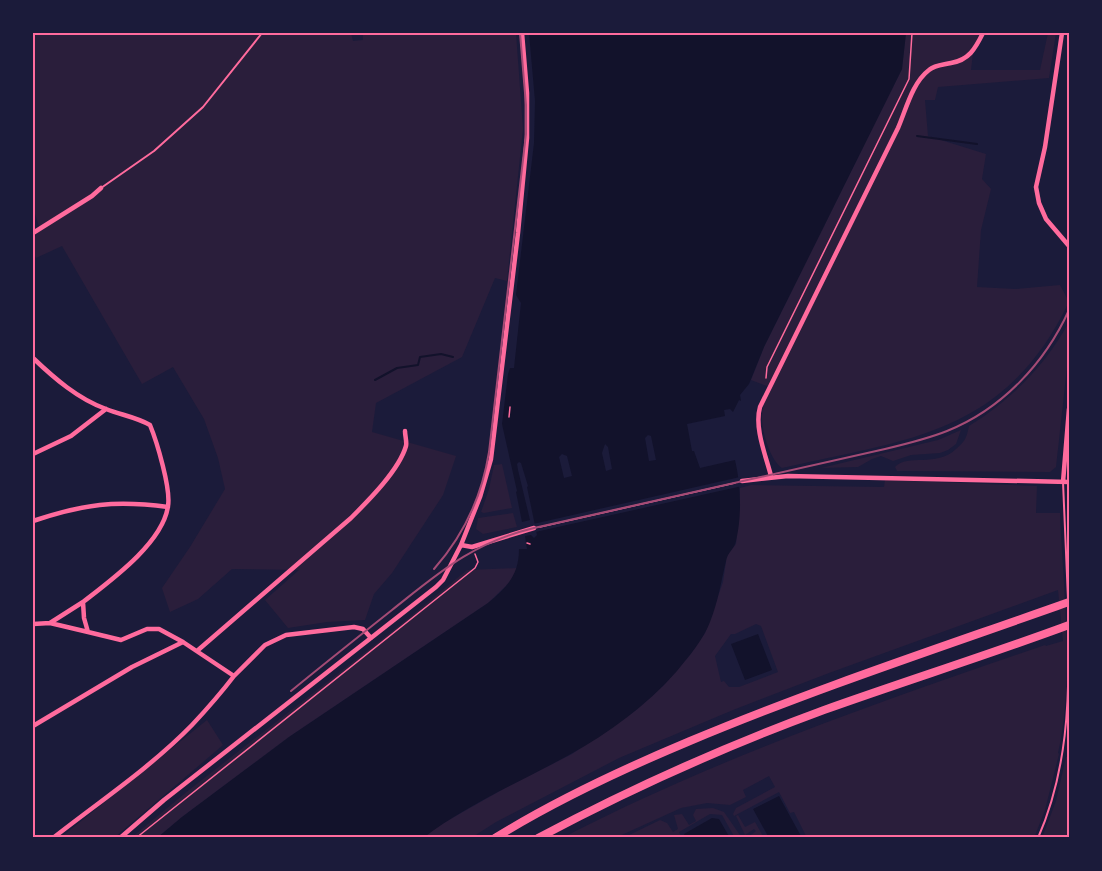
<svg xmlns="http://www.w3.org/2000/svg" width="1102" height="871" viewBox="0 0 1102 871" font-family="'Space Grotesk',sans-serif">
	<rect width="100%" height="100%" fill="#1b1b3a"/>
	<!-- green -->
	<path fill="#2a1e3b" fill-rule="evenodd" d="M33 33H351L353 41 363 40V33H516L523 129 507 281 495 278 462 357 376 403 372 432 456 456 443 495 392 573 374 594 365 620 327 622 288 628 265 600 299 570 232 569 198 599 170 612 162 588 190 547 225 489 218 458 204 419 173 367 142 384 62 246 36 258C30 247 33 238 40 229L33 208Z
		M906 33 982 34 973 53 971 70H1040L1048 33H1056L1049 78 938 87 935 100H925L928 136 986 154 982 179 991 189 981 230 977 287 1015 289 1060 285 1069 302C1005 434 911 439 782 468 770 460 761 430 762 415 762 406 768 396 772 388L751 380 764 347 902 69Z
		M1069 322V349L1056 467 1050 472 897 471 895 467C908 453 936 468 956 449 966 440 966 439 969 426 1012 399 1045 366 1069 322Z
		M961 430 956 444 948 450 940 453 911 455 893 461 881 456 872 459 858 467 821 468 938 440Z
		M502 464 512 508 484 513 481 512 489 489 494 465Z
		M885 480 1037 486 1036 513H1060C1063 590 1075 679 1058 753L1059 754 1045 810 1034 838H807L794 812 790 813 779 792 734 816 733 814 736 808 775 787 769 776 743 790 746 797 730 805 707 803 681 808 615 838H562C717 758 881 701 1045 645L1046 646 1063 641 1058 590 829 673 733 710 619 758 496 822 471 838H423L440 825 505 788 572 754 635 711 663 686 690 655 705 633 723 582 727 555 736 544 740 488 751 485 884 487ZM756 624 761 626 778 672 739 687H729L724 681 721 682 715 656 731 634H735Z
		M513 513 517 527 483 534 476 529 478 518Z
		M518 568 511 581 488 603 289 737 182 817 157 838H131L189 790 400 625 467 570Z
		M207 720 223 745 114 838H60Z
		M1069 756V838H1042L1056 801 1066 757Z
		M713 808 724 812 742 838H735L722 815 710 814 679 832 682 838H623L660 820 667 823 673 832 678 829 674 815 682 814 689 825 696 821 693 815 696 809Z
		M738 815 745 827 755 822 764 838H747L756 831 754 829 745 835 736 816Z"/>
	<!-- water -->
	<path fill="#12122b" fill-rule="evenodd" d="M529 33H906L902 69 764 347 749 384 740 395 741 401 739 400 733 412 730 409 724 410 725 416 687 424 692 451H694L700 468 735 460C741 485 742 516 736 541 735 548 727 553 726 561 721 582 718 602 710 622 703 640 689 656 677 671 647 705 609 733 569 755 520 782 468 804 423 838H157L182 817 289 737 488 603C507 587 519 575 519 549H527L525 536 531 535 534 538 537 535 527 487 528 486 521 463 519 462 517 464 518 470 530 520 522 522 516 492 517 491 502 424 508 374 510 368H514L521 303 516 295 534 143 535 101ZM648 435 651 436 656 460 649 461 645 438ZM605 444 608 447 612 469 606 471 602 453ZM562 454 567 456 572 476 564 478 559 457Z
		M758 634 772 670 745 680 731 644Z
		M779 796 802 838H769L753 809Z
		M712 818 719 819 730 838H686L684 834Z"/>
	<!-- pier -->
	<path fill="#1b1b3a" d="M740 477 742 486 535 532 533 524Z"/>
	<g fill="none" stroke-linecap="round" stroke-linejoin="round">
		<!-- stream -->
		<path stroke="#12122b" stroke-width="2" d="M917 136 977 144
			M375 380 397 368 418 365 420 357 441 354 453 357"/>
		<!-- path -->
		<path stroke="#ff6b9d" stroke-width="1.5" d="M766 378 767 367 909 79 912 33
			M509 417 510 407
			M540 527 735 483
			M527 543 530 544
			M136 838 475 568 478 562 475 554"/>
		<!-- service -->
		<path stroke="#ff6b9d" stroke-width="2" d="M101 188 154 151 203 107 262 33
			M1063 482 1068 599
			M1068 605V623
			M1038 838C1067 772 1070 701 1068 629"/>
		<!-- minor -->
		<path stroke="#ff6b9d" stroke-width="4.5" d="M1062 33 1045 147 1036 187 1039 203 1046 219 1069 246
			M33 233 92 196 101 188
			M33 358C54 378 78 399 106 409 121 415 136 417 150 425 157 442 171 489 168 506 163 543 110 581 83 602L84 618 88 632 121 640 147 629H159L183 642 234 676 265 645 286 635 354 627 363 629 371 638
			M33 454 71 436 106 409
			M771 476C766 456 754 428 760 407L898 128C906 110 912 83 929 70 935 65 943 65 951 63 969 60 975 49 983 33
			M742 481 788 476 1069 482
			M1063 482 1069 409
			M33 521C84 504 115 500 168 507
			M461 545 472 547 534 528
			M50 623 88 632
			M33 624 50 623 83 602
			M197 651 351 518C369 500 399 470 406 446 407 442 405 436 405 431
			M33 726 132 667 183 642
			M53 838C100 801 150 768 192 725 207 709 221 693 234 676
			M120 838 164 800 436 587 443 580 461 545 480 497 491 459 518 233 527 138V93L522 33"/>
		<!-- motorway -->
		<path stroke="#ff6b9d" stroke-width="8" d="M495 838C556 800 623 769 690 741 814 689 942 647 1069 602
			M538 838C630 789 726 746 824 710 905 681 988 655 1069 625"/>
		<!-- rail -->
		<path stroke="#a44b75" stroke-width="2" d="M434 569C464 535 482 496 489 452L526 134V105L520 33
			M291 691C324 664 358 637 392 610 440 572 472 543 534 528L885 449C906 444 927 439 947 431 1002 409 1045 363 1069 310"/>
	</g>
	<!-- border -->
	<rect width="1102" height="871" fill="none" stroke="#1b1b3a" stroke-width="69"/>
	<rect x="34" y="34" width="1034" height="802" fill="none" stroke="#ff6b9d" stroke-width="2"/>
</svg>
